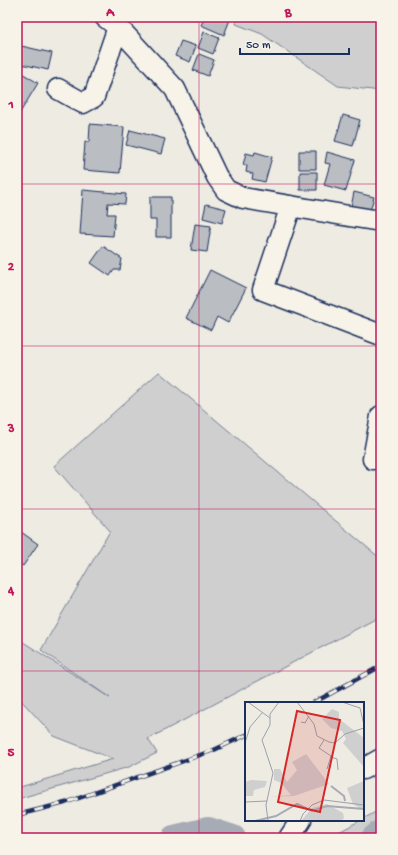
<svg xmlns="http://www.w3.org/2000/svg" width="398" height="855" viewBox="0 0 398 855" font-family="'Gochi Hand',sans-serif">
	<rect width="100%" height="100%" fill="#eeebe2"/>
	<filter id="ink" filterUnits="userSpaceOnUse"><feTurbulence type="fractalNoise" baseFrequency=".025" numOctaves="2"/><feDisplacementMap in="SourceGraphic" scale="8" xChannelSelector="R" yChannelSelector="G"/><feConvolveMatrix kernelMatrix="1 2 1 2 8 2 1 2 1" color-interpolation-filters="sRGB"/></filter>
	<g filter="url(#ink)">
		<!-- green -->
		<path fill="#cfcfcf" stroke="#757f96" d="M237 17H381V91L338 86 262 34 236 24Z
			M159 372 381 559V616L148 739 157 753 129 767 17 799V788L113 759 54 736 17 696V638L110 698 41 650 110 531 54 466Z
			M381 809V838H328L361 820H363V819Z"/>
		<g fill="none" stroke-linecap="round" stroke-linejoin="round">
			<!-- river -->
			<path stroke="#a6abb5" stroke-width="26" d="M174 838 208 830 233 838
				M374 838 381 832"/>
		</g>
		<!-- building -->
		<path fill="#babdc2" stroke="#1b2f5e" d="M205 17H210L215 19 216 17H231L224 35 201 25Z
			M204 32 219 38 213 54 198 48Z
			M181 41 196 46 190 62 175 56Z
			M17 45 52 53 48 70 17 63Z
			M199 54 214 60 208 76 193 70Z
			M17 70 38 83 18 116H17Z
			M343 115 360 120 353 146 335 141Z
			M90 124 124 127 120 173 83 170 85 142H89Z
			M130 130 165 139 161 154 126 145Z
			M299 151H316V169H299Z
			M255 152 272 157 265 182 252 179 253 174 246 172 247 166 243 165 246 153 254 155Z
			M327 152 355 160 346 191 324 185 330 164 325 163Z
			M300 172H317V190H300Z
			M83 190 126 194 125 204 108 203 107 214H115L113 236 80 234Z
			M354 192 374 197 370 211 351 207Z
			M150 197H171V237H156V220H150Z
			M206 204 226 209 222 223 203 218Z
			M195 224 211 226 207 252 191 250Z
			M103 246 122 259 120 270H114L110 276 91 263Z
			M210 270 246 288 228 323 217 317 211 330 186 318Z
			M17 529 38 544 23 566 17 562Z"/>
		<g fill="none" stroke-linecap="round" stroke-linejoin="round">
			<defs>
				<path id="minor" d="M105 17 118 27 175 89 217 177 226 190 243 198 343 215 374 220 381 219
					M58 89 83 103 94 97 118 27
					M291 206 263 290 381 335
					M373 459 381 416
					M363 769 381 759
					M289 838 301 820"/>
			</defs>
			<!-- minor casing -->
			<use href="#minor" stroke="#1b2f5e" stroke-width="23"/>
			<!-- minor -->
			<use href="#minor" stroke="#f7f3e8" stroke-width="20"/>
			<defs>
				<path id="rail" d="M313 703 381 666
					M17 815 65 803 214 750 246 735"/>
			</defs>
			<!-- rail casing -->
			<use href="#rail" stroke="#1b2f5e" stroke-width="4.5"/>
			<!-- rail -->
			<use href="#rail" stroke="#f7f3e8" stroke-width="3" stroke-dasharray="9" stroke-linecap="butt"/>
		</g>
	</g>
	<!-- grid -->
	<path fill="none" stroke="#c2185b" stroke-width="1" stroke-opacity="0.55" d="M199 17V838M17 184H381M17 346H381M17 509H381M17 671H381"/>
	<!-- overview -->
	<g transform="translate(245 702)">
		<rect width="119" height="119" fill="#eeebe2"/>
		<path d="M87 7 94 10V17L119 36V65L98 41 101 37 97 29 86 26 77 17ZM61 52 84 82 49 94 24 95 46 93 36 81 29 78V67H35L42 80 52 68 47 60ZM6 78 22 79 20 85 9 88 8 94H0V80ZM119 79V109L108 102 102 86ZM82 102 98 111 99 116 96 119H56L67 106Z" fill="#cfcfcf"/>
		<path fill="none" stroke="#a6abb5" stroke-width="2" d="M86 84 99 94 100 99M10 119 31 114 52 102 67 109 82 104 119 107"/>
		<path fill="none" stroke="#9aa0ad" stroke-width="1" d="M3 0 25 16M52 0 69 22 72 34 84 40 90 41 100 32 119 26M97 0 115 6 119 23M56 20 60 21 64 14M79 38 74 46 86 54 82 67M0 41 5 25 17 11M86 55 92 57 93 68M0 100 22 99M23 119 21 103 28 71 17 38 25 23V12L34 0M55 119 58 112 67 103 79 98 119 103"/>
		<path fill="#d62828" fill-opacity="0.15" stroke="#d62828" stroke-width="2" d="M52 9 95 18 75 110 33 100Z"/>
		<rect width="119" height="119" fill="none" stroke="#1b2f5e" stroke-width="2"/>
	</g>
	<!-- margin -->
	<rect width="398" height="855" fill="none" stroke="#f7f3e8" stroke-width="44"/>
	<!-- scale -->
	<path d="M240 48v6h109v-6" fill="none" stroke="#1b2f5e" stroke-width="2"/>
	<text x="246" y="48" font-size="12" fill="#1b2f5e" stroke="#f7f3e8" stroke-width="3" paint-order="stroke">50 m</text>
	<rect x="22" y="22" width="354" height="811" fill="none" stroke="#c2185b" stroke-width="1.5"/>
	<g font-size="13" text-anchor="middle" font-weight="bold" fill="#c2185b">
		<text x="110" y="16">A</text>
		<text x="288" y="16">B</text>
		<text x="11" y="108">1</text>
		<text x="11" y="270">2</text>
		<text x="11" y="432">3</text>
		<text x="11" y="594">4</text>
		<text x="11" y="756">5</text>
	</g>
</svg>
